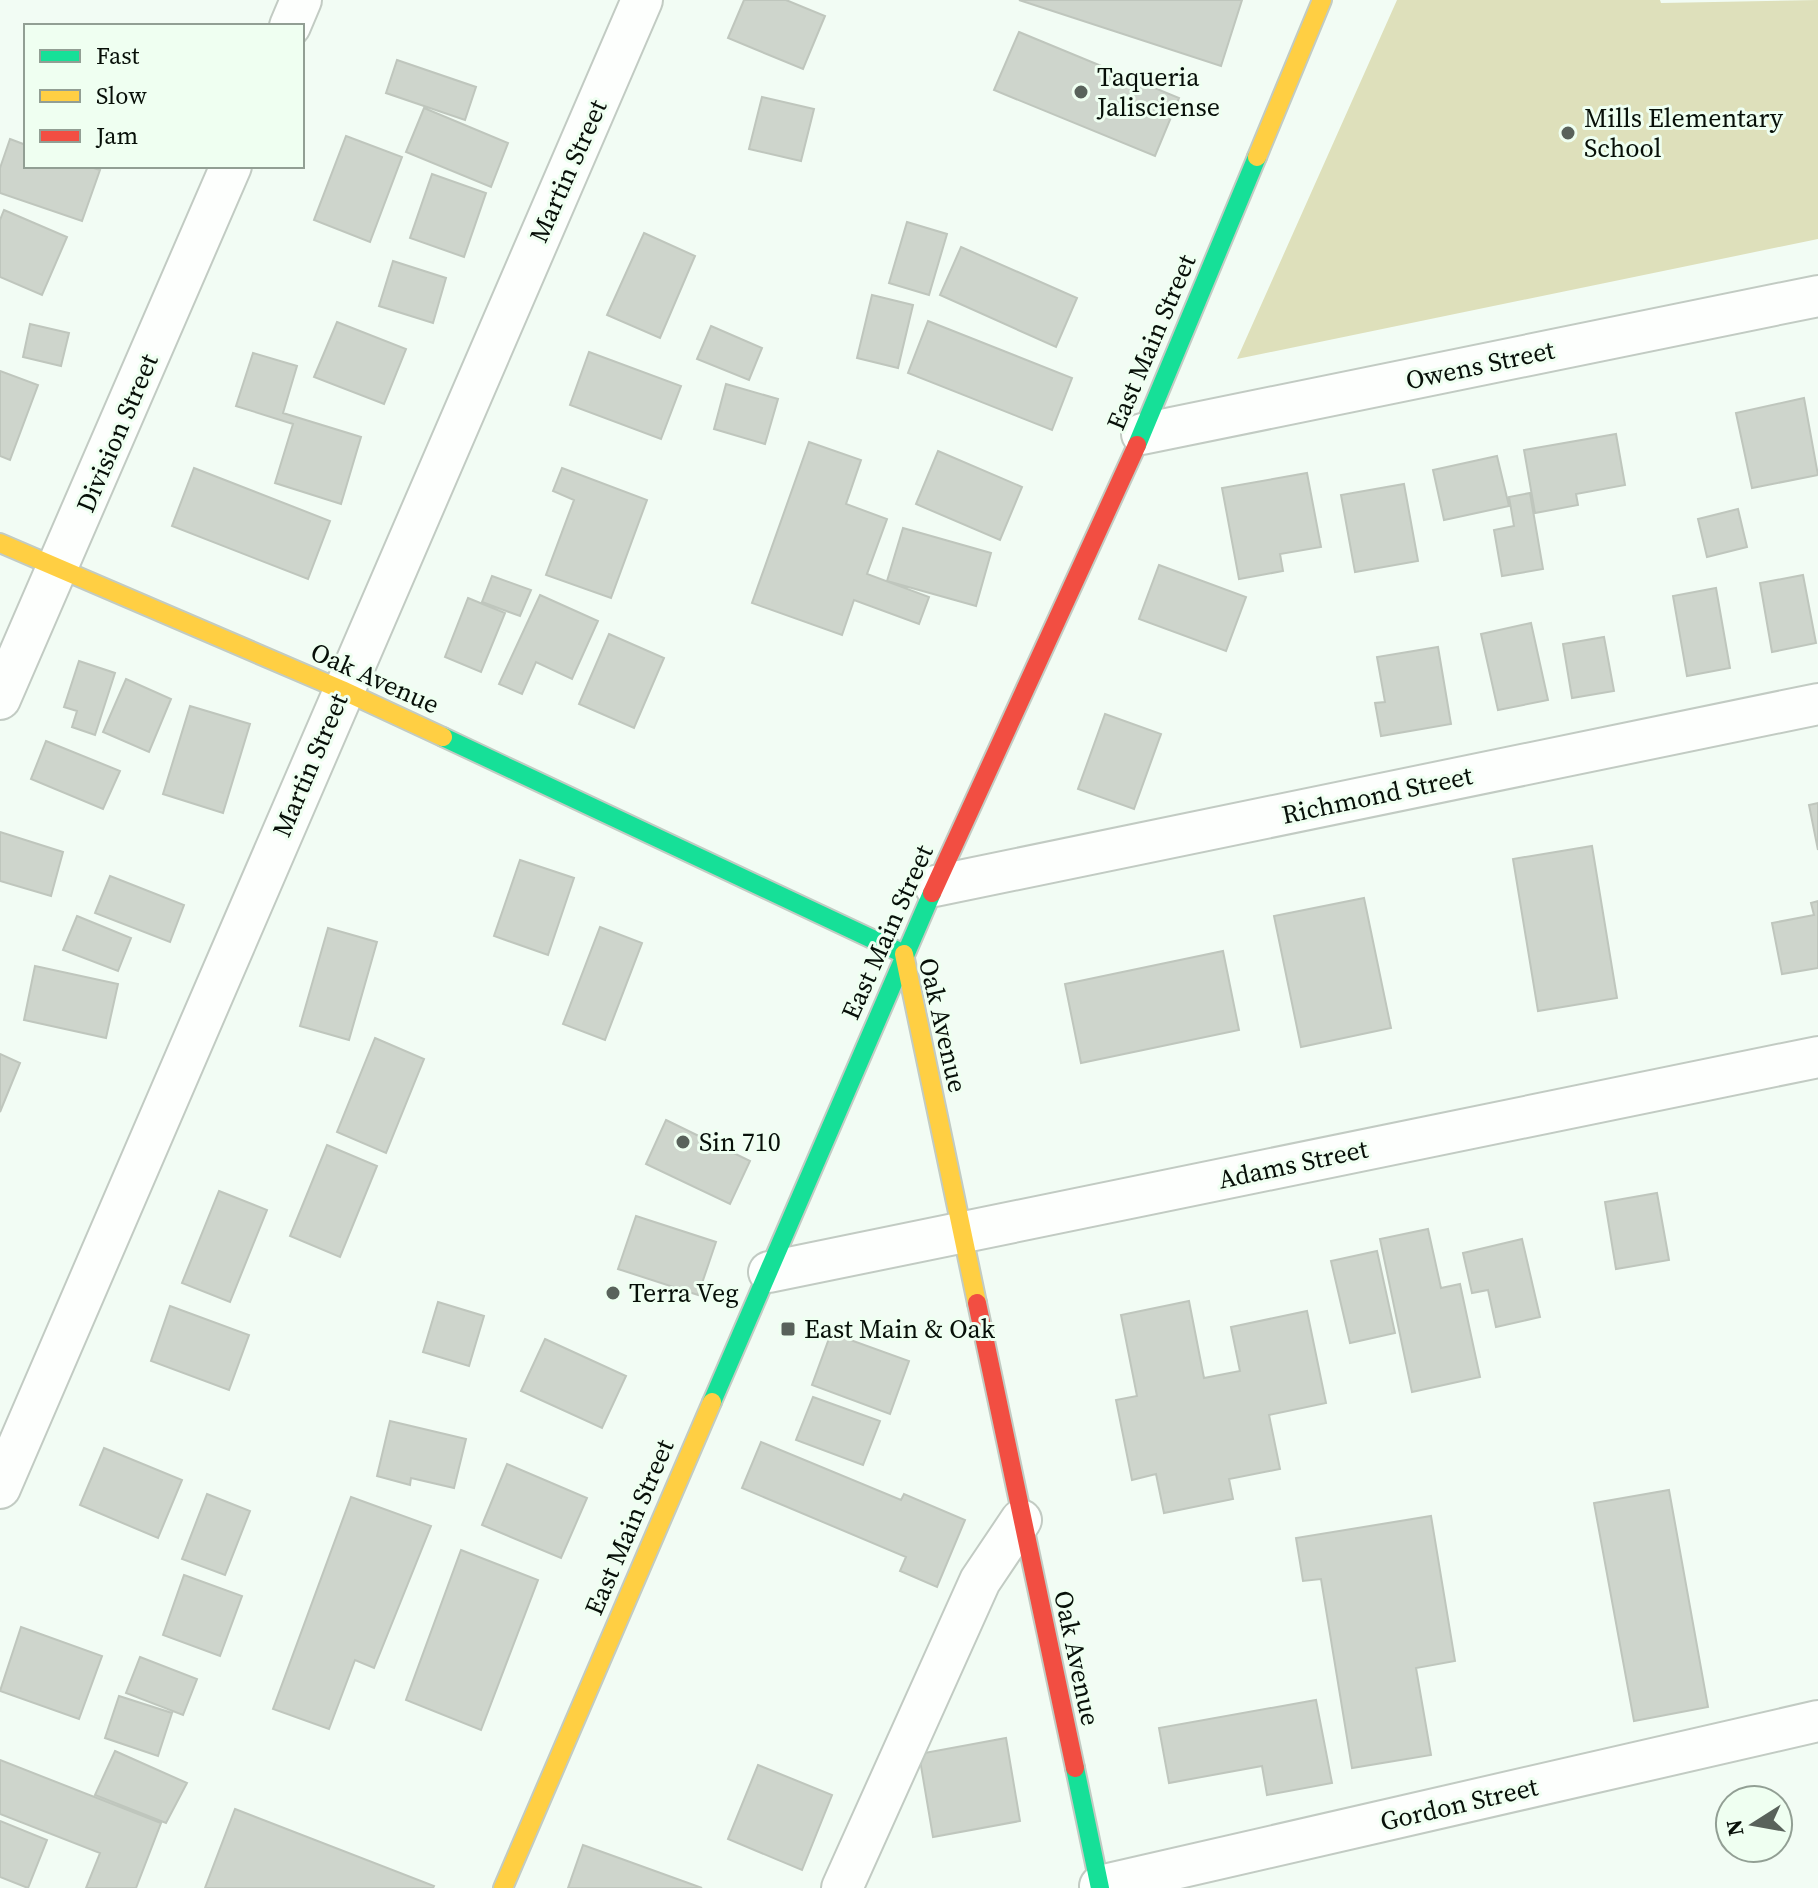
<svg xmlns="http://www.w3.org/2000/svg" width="1818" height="1888" viewBox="0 0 1818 1888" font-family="'Source Serif 4',serif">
	<rect width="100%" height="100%" fill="#f2fcf4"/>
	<!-- green -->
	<path fill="#dee0bb" d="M1397 0H1660L1661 3 1818 0V239L1237 359Z"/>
	<!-- building -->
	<path fill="#ced5cc" stroke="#bfc6bd" stroke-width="2" d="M744 0H786L825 16 803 69 728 38Z
		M1019 0H1242L1221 66Z
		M1019 32 1179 98 1155 156 994 90Z
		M397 60 476 87 465 120 386 93Z
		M762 97 814 109 801 161 749 149Z
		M424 108 508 143 491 187 406 152Z
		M346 136 402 157 370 242 314 220Z
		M10 139 26 145V166H87L100 170 82 221 0 193V168Z
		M432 174 486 193 464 257 410 238Z
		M4 210 67 237 42 295 0 277V220Z
		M907 222 947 234 929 295 889 283Z
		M644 233 695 256 660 338 607 315Z
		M961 247 1077 298 1056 347 940 295Z
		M393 261 446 278 433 323 379 306Z
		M872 295 913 305 898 368 857 358Z
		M928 321 1072 378 1052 430 908 373Z
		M337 322 406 349 384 404 314 377Z
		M30 324 69 333 61 366 23 357Z
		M711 326 762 348 749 380 697 359Z
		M589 352 681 386 661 439 570 405Z
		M253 353 297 366 283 413 361 437 341 504 275 483 293 424 236 406Z
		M0 371 38 385 10 460 0 456Z
		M726 384 778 399 765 444 714 429Z
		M1804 398 1818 475 1752 488 1736 413Z
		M1616 434 1625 485 1576 494 1578 505 1535 513 1524 450Z
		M809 442 861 460 846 504 887 519 867 574 929 597 919 624 854 600 842 635 752 603Z
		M938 451 1022 487 1000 540 916 504Z
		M1497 456 1509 506 1444 520 1433 470Z
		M194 468 330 521 308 579 172 526Z
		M562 468 647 500 611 598 546 575 574 500 553 491Z
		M1307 473 1321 547 1280 554 1283 571 1239 579 1222 488Z
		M1404 484 1418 561 1355 572 1341 495Z
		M1530 493 1543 569 1502 576 1494 530 1514 526 1509 497Z
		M1738 509 1747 547 1707 557 1698 519Z
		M903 528 991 553 976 606 887 581Z
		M1159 565 1246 597 1226 651 1139 619Z
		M1803 575 1816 643 1772 652 1760 583Z
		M492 576 531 590 520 616 482 602Z
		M1716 588 1730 668 1687 676 1673 596Z
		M540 595 598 621 572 679 536 662 522 694 499 684Z
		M468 598 505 613 481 672 445 657Z
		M1531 623 1548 700 1498 710 1481 634Z
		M609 634 664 658 634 728 579 704Z
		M1604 637 1614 691 1572 698 1563 644Z
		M1438 647 1451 724 1381 736 1375 703 1385 702 1377 657Z
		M79 661 115 673 95 735 72 727 77 711 64 707Z
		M126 679 171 699 149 752 103 732Z
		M190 706 250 724 223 813 163 794Z
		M1105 714 1161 734 1134 809 1078 789Z
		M46 741 120 771 103 809 31 779Z
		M1818 803V850L1809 805Z
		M0 832 63 852 51 896 0 881Z
		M1592 846 1617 998 1538 1011 1513 859Z
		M520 860 574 878 548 955 494 936Z
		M110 876 184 905 170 942 95 913Z
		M1364 898 1391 1028 1301 1047 1274 916Z
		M1818 901V968L1782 974 1772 923 1814 915 1811 903Z
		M77 916 131 938 118 971 63 950Z
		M600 927 642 943 605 1040 563 1024Z
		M328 928 377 942 349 1040 300 1026Z
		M1223 951 1239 1030 1081 1063 1065 984Z
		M35 966 118 984 106 1038 24 1020Z
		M375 1038 424 1059 386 1153 337 1132Z
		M0 1054 20 1063 0 1112Z
		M666 1120 750 1161 730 1204 646 1164Z
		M327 1145 377 1166 340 1257 290 1236Z
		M219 1191 267 1210 230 1302 182 1283Z
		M1657 1193 1669 1260 1616 1269 1605 1202Z
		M636 1216 716 1242 698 1295 618 1269Z
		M1428 1229 1441 1288 1460 1284 1480 1377 1412 1392 1380 1239Z
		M1522 1239 1540 1317 1496 1327 1488 1290 1472 1293 1463 1253Z
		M1377 1251 1395 1333 1350 1343 1331 1261Z
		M1189 1301 1204 1378 1240 1371 1231 1327 1307 1311 1326 1403 1269 1415 1280 1469 1229 1479 1233 1499 1164 1513 1156 1474 1132 1480 1116 1400 1137 1396 1121 1315Z
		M438 1302 484 1316 469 1366 423 1352Z
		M170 1306 249 1335 229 1390 151 1361Z
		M831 1333 909 1361 890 1414 812 1385Z
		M545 1339 626 1376 602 1428 521 1391Z
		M813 1397 880 1421 863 1465 796 1440Z
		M390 1421 466 1439 454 1488 411 1478 410 1485 377 1476Z
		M761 1442 901 1500 904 1494 965 1520 937 1587 900 1571 906 1557 742 1488Z
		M104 1448 182 1480 158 1538 80 1505Z
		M507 1464 587 1498 561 1558 482 1525Z
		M1669 1490 1708 1707 1634 1721 1594 1503Z
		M207 1494 250 1511 225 1575 182 1559Z
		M351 1497 431 1526 374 1668 355 1660 329 1729 273 1709Z
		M1431 1516 1455 1661 1416 1668 1431 1755 1352 1768 1321 1579 1303 1581 1296 1538Z
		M461 1550 538 1580 481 1730 406 1700Z
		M184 1575 242 1596 220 1656 163 1635Z
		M21 1627 102 1656 79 1719 0 1691Z
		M140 1657 197 1679 183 1715 126 1693Z
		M119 1696 172 1713 158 1756 105 1738Z
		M1316 1700 1332 1783 1267 1795 1262 1766 1169 1783 1159 1728Z
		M1006 1738 1020 1821 933 1837 919 1754Z
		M115 1751 187 1783 166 1823 95 1795Z
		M0 1760 161 1823 136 1888H86L100 1853 0 1814Z
		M758 1765 832 1795 802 1870 728 1839Z
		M235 1809 434 1886 433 1888H205Z
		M0 1821 47 1840 28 1888 0 1877Z
		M583 1845 702 1888H568Z"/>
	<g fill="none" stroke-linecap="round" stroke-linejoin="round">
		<defs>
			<path id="street" d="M290 26 301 0
				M1142 434 1818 296
				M0 699 231 166
				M935 886 1818 704
				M769 1272 1818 1057
				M0 1488 642 0
				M1100 1886 1818 1721
				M842 1888 980 1581 1021 1520"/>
			<path id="fast" d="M1137 445 1257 157
				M443 737 904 954
				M712 1402 932 893
				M1075 1768 1100 1888"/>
			<path id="slow" d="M1257 157 1322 0
				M0 543 342 690 443 737
				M904 954 977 1303
				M503 1888 712 1402"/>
			<path id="jam" d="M932 893 1137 445
				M977 1303 1075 1768"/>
		</defs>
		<!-- street casing -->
		<use href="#street" stroke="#c2cbc3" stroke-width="44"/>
		<!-- fast casing -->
		<use href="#fast" stroke="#c2cbc3" stroke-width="22"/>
		<!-- slow casing -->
		<use href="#slow" stroke="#c2cbc3" stroke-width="22"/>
		<!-- jam casing -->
		<use href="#jam" stroke="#c2cbc3" stroke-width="22"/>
		<!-- street -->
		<use href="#street" stroke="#fdfffd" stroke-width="40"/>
		<!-- fast -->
		<use href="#fast" stroke="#16e098" stroke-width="18"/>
		<!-- slow -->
		<use href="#slow" stroke="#ffcf43" stroke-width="18"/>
		<!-- jam -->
		<use href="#jam" stroke="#f24e42" stroke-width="18"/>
	</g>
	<!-- markers -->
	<g fill="#59625b" stroke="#effff1" stroke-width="3">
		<circle cx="1081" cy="92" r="8"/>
		<circle cx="1568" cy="133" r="8"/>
		<circle cx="683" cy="1142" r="8"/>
		<circle cx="613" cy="1293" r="8"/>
		<rect x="780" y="1321" width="16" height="16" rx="4"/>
	</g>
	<g text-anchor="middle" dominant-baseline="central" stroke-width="6" stroke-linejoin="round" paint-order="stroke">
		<!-- poi labels -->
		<g font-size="26" fill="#070f08" stroke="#effff1" text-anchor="start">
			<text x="1097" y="77">Taqueria<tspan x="1097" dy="30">Jalisciense</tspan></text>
			<text x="1584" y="118">Mills Elementary<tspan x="1584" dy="30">School</tspan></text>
			<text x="699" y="1142">Sin 710</text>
			<text x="629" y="1293">Terra Veg</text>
			<text x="804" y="1329">East Main &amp; Oak</text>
		</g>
		<!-- street labels -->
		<g font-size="26" fill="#070f08" stroke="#effff1">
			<text transform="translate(568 171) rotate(-66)">Martin Street</text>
			<text transform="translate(1151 342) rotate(-67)">East Main Street</text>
			<text transform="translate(1480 365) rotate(-12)">Owens Street</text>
			<text transform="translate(117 433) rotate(-67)">Division Street</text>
			<text transform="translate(375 678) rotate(24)">Oak Avenue</text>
			<text transform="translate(310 765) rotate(-67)">Martin Street</text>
			<text transform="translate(1377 795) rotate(-12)">Richmond Street</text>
			<text transform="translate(887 932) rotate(-66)">East Main Street</text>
			<text transform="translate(943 1025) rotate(77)">Oak Avenue</text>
			<text transform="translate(1293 1164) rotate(-12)">Adams Street</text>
			<text transform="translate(629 1527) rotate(-67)">East Main Street</text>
			<text transform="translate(1077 1658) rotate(78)">Oak Avenue</text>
			<text transform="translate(1459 1804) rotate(-13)">Gordon Street</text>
		</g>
	</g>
	<!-- legend -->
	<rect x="24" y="24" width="280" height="144" fill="#effff1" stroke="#929f94" stroke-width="2"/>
	<rect x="40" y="50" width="40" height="12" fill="#16e098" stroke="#929f94" stroke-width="2"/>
	<text x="96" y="64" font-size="24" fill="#070f08">Fast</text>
	<rect x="40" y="90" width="40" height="12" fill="#ffcf43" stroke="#929f94" stroke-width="2"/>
	<text x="96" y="104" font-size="24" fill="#070f08">Slow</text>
	<rect x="40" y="130" width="40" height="12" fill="#f24e42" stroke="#929f94" stroke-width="2"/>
	<text x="96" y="144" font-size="24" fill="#070f08">Jam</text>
	<!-- north arrow -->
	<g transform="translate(1754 1824) rotate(259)"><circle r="38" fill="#effff1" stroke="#929f94" stroke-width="2"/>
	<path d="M0-6L14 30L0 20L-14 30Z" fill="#59625b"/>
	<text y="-12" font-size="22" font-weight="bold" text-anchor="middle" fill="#070f08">N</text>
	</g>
</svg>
